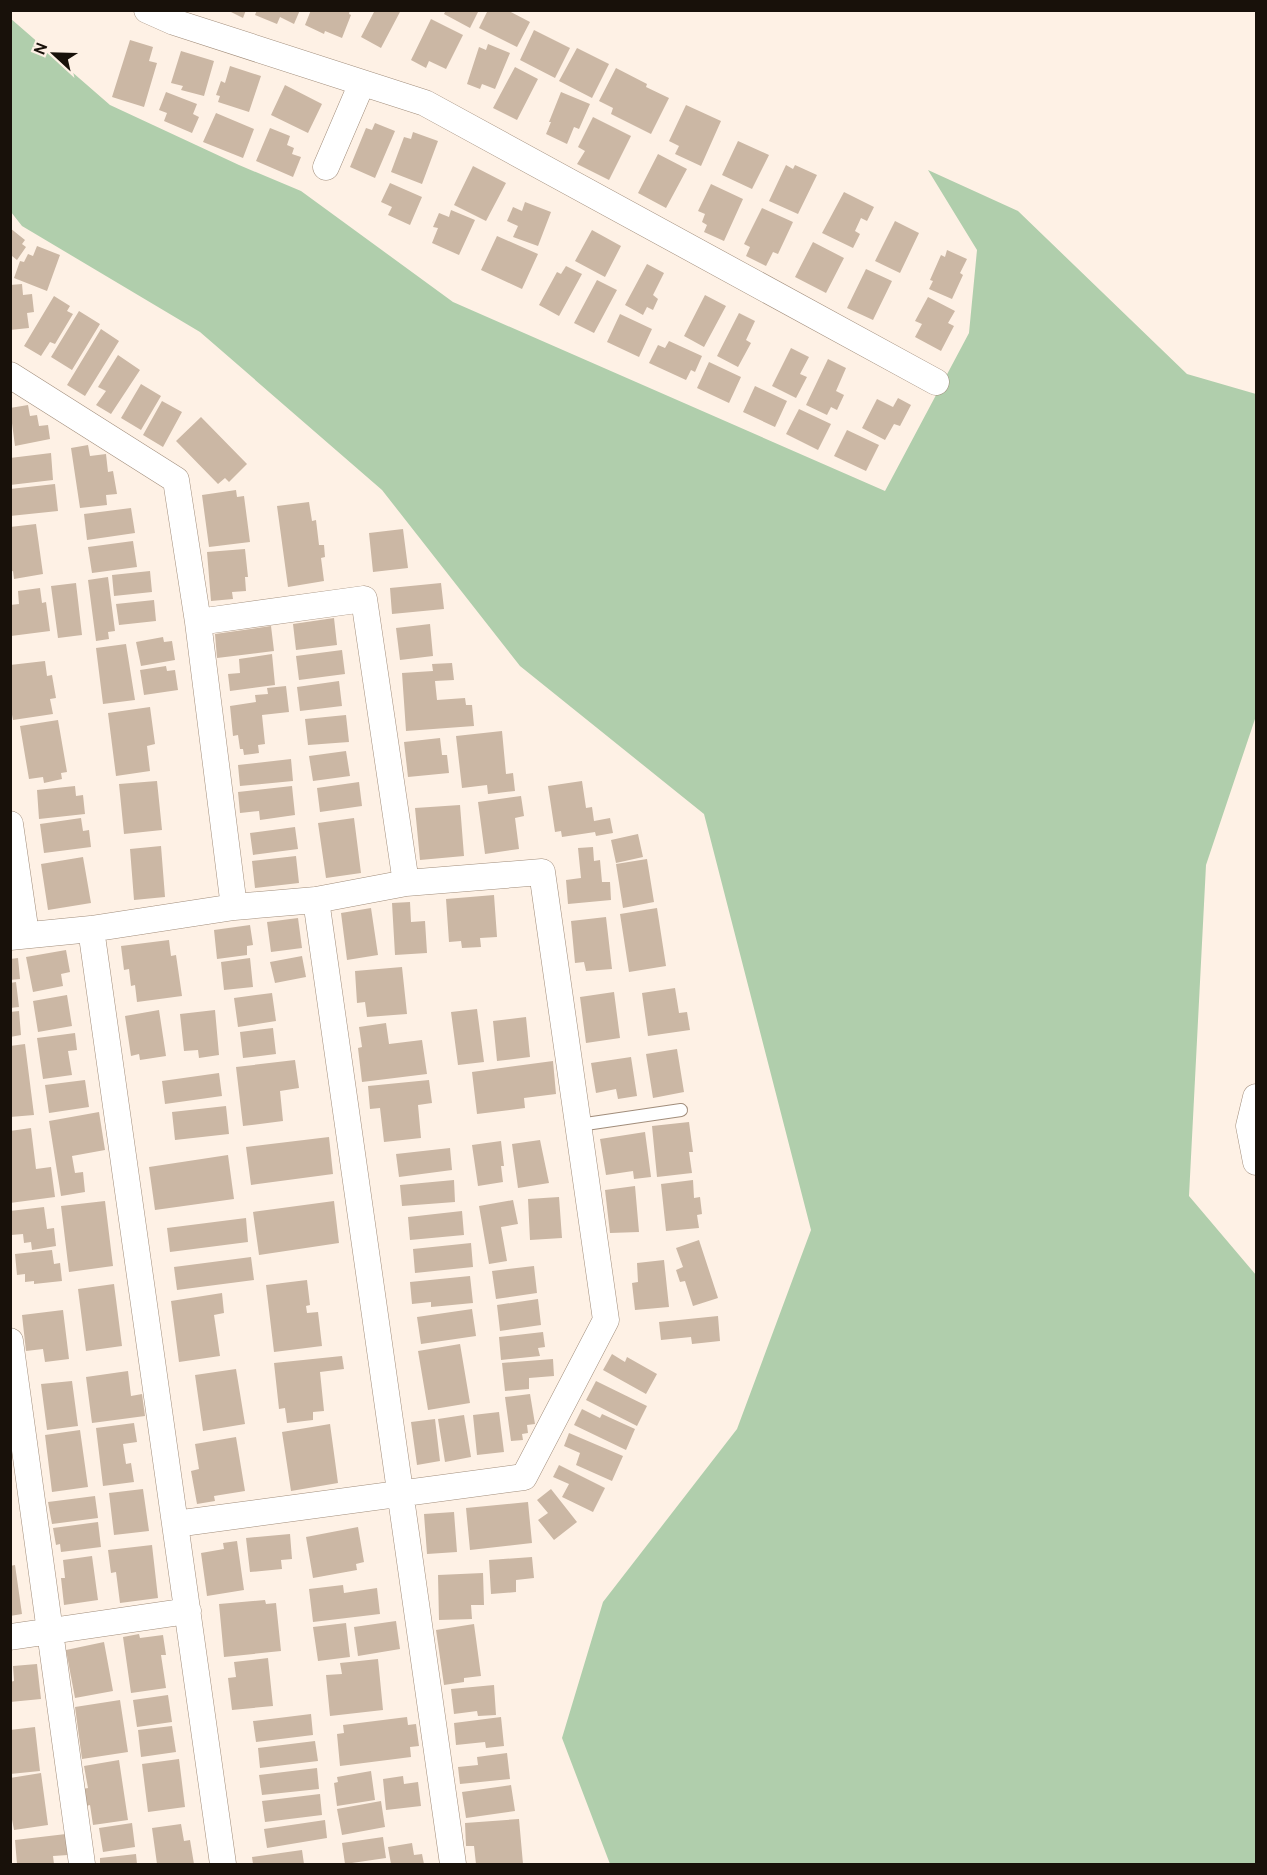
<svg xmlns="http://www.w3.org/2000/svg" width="1267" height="1875" viewBox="0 0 1267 1875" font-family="Overpass,sans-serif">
	<rect width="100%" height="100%" fill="#fef1e5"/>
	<!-- forest -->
	<path fill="#b0ceac" d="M10 18 110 105 239 165 301 191 453 302 885 491 969 333 977 250 928 170 1018 211 1187 374 1256 394V716L1206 865 1189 1196 1256 1275V1864H610L562 1738 603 1602 737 1429 811 1230 704 814 520 666 382 490 200 332 22 226 11 212Z"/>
	<!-- building -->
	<path fill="#cbb7a4" d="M227 10H246L243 18Z
		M257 10H300L294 24 280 17 277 24 255 15Z
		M311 10H350L349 14 351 15 342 38 325 31 324 34 305 25Z
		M375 10H401L381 48 361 37Z
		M446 10H479L470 28 444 14Z
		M488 10H507L530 22 517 47 479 28Z
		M431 19 463 35 446 69 429 61 426 68 411 60Z
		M534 30 570 48 555 78 520 60Z
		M130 40 153 47 149 61 157 63 144 107 112 97Z
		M488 44 510 53 495 89 482 84 480 89 467 84 479 47 486 50Z
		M577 48 609 64 592 98 559 81Z
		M181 51 214 61 204 96 181 90 183 86 171 83Z
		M230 66 261 76 249 112 218 102 220 96 216 95 221 81 225 83Z
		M515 67 538 79 517 120 493 108Z
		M616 68 647 84 646 87 669 98 651 134 611 114 613 108 599 101Z
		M285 85 322 104 308 133 271 115Z
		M166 92 197 104 193 114 199 117 192 133 164 121 167 113 159 110Z
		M561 92 590 104 579 129 574 127 567 144 546 134 551 122H549Z
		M686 105 721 121 701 166 675 154 679 146 669 141Z
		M216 113 254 129 243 158 203 142Z
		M593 117 631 136 609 180 577 164 585 151 578 147Z
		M375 123 395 131 375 178 350 167 366 128 372 130Z
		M270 128 290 136 287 145 294 148 292 154 301 157 293 177 256 161Z
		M413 132 438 141 422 184 391 172 404 137 411 139Z
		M738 141 769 155 752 189 722 175Z
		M658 154 687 169 666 208 638 193Z
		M786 165 793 169 795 165 817 175 798 214 769 201Z
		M473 166 506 183 486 221 454 205Z
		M390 183 422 197 410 225 388 215 392 207 381 202Z
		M711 184 743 199 724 241 704 232 707 225 702 222 705 214 698 211Z
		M844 192 874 207 867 221 861 218 855 231 860 234 853 248 822 233Z
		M525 202 551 212 538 246 513 237 518 226 507 221 513 207 522 211Z
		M762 208 793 222 778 254 773 252 766 266 746 256 750 247 744 244Z
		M451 210 475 220 459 255 432 243 438 228 433 227 439 213 449 217Z
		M895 221 919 233 900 273 875 261Z
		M10 228 25 240 22 244 26 247 17 260 12 256 10 258Z
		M592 230 621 246 605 277 575 261Z
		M497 236 538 254 522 289 481 270Z
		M813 242 844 258 826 293 795 277Z
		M37 246 60 255 47 291 14 278 20 261 24 262 28 254 33 256Z
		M947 250 967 259 960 273 963 275 952 299 929 289 933 281 930 280 941 255 945 257Z
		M647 264 664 273 653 295 658 299 653 310 647 307 643 315 625 305Z
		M566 266 582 274 559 316 539 305 557 272 561 274Z
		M866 269 892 281 873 320 847 308Z
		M597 280 617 290 594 333 574 323Z
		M22 284 23 295 32 294 34 312 27 313 29 328 10 330V285Z
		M705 295 726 306 704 347 684 336Z
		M54 296 70 306 67 311 73 314 55 344 50 342 41 356 24 346Z
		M928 297 955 311 948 323 954 326 941 351 915 337 922 324 915 321Z
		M79 311 100 324 72 370 51 357Z
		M739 313 755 321 746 340 751 343 738 367 717 356Z
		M620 314 652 329 639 357 607 342Z
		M101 329 119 341 85 396 67 385Z
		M669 341 702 356 695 372 691 370 686 380 649 363 658 345 665 348Z
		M791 348 809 357 800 374 807 377 796 398 772 386Z
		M118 355 140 370 111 414 96 405 106 391 98 387Z
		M828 359 846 368 836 391 844 395 837 410 831 407 827 415 806 405Z
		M709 362 741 377 729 403 697 388Z
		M141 384 161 396 141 430 121 418Z
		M755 386 787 401 775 427 743 412Z
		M898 398 911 405 900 426 894 424 885 440 862 428 877 399 893 407Z
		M162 401 182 412 163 447 143 435Z
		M28 405 30 416 37 415 39 426 48 425 50 439 15 446 10 408Z
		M799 409 831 424 818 450 786 434Z
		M201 417 247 464 229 482 225 478 218 484 176 441Z
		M847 430 879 445 866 471 834 456Z
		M88 445 90 456 106 454 108 472 113 471 117 494 106 495 107 505 80 508 71 448Z
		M51 453 53 480 10 485V458Z
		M55 484 58 511 10 516V489Z
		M236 490 237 497 244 496 250 542 209 547 202 495Z
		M309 502 312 521 316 520 319 545H324L325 557 321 558 324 581 288 587 277 506Z
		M131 508 135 533 87 540 84 514Z
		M36 524 43 574 14 579 13 571 10 572V527Z
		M403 529 408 568 373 572 369 533Z
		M133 541 137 567 92 573 88 547Z
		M245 549 248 577H245L246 591 232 592 233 599 211 601 207 552Z
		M150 571 152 592 114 596 112 575Z
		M108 577 115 631 108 632 109 639 96 641 88 580Z
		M76 583 82 635 58 638 51 586Z
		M441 583 444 609 392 614 390 588Z
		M40 588 42 603 46 602 50 631 11 636 10 605 19 604 18 591Z
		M154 600 156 621 119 625 116 604Z
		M334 618 337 645 296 650 293 624Z
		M430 624 433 656 400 660 396 628Z
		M271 626 274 651 217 658 215 634Z
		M163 637 164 642 172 641 175 660 141 666 136 642Z
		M126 644 135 700 103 704 96 648Z
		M342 650 345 674 299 680 296 656Z
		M272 654 275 685 230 691 228 674 240 673 239 659Z
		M45 661 47 676 52 675 56 698 50 699 53 714 13 720 10 704V665Z
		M452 663 454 680 435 681 437 700 465 698 466 705H472L474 726 406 731 402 673 433 671 432 664Z
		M166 666 167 671 175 670 178 690 144 695 140 670Z
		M339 681 342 706 300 711 297 687Z
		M286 686 289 712 262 715 265 744 258 745 259 753 244 755 243 749H240L238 735 233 736 230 706 256 702 255 695 268 694 267 688Z
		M150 707 155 744 147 746 150 771 116 776 108 713Z
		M346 715 349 742 308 745 305 719Z
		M58 720 67 772 61 773 62 779 44 783 43 777 29 779 20 726Z
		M502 731 506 774 513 773 515 791 488 794 487 785 462 788 456 736Z
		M440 738 442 755H447L449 773 408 777 404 742Z
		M346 751 350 776 313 781 309 756Z
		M291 759 293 781 240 786 238 765Z
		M157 781 162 830 124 834 119 784Z
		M582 781 586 808 592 807 594 821 610 818 613 833 596 836 595 832 562 837 561 831 555 832 548 786Z
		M359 782 362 806 320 812 317 788Z
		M75 786 76 796 83 795 85 814 39 819 37 790Z
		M292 786 295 815 260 820 259 811 240 813 238 792Z
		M521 796 524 816 515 818 519 849 485 854 478 802Z
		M460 805 464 856 420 860 415 808Z
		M81 818 83 831 89 830 91 847 44 853 40 824Z
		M354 818 361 873 326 878 318 823Z
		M295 827 298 849 253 855 250 833Z
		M638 834 643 857 616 863 611 840Z
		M161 846 165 897 134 900 130 849Z
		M593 847 594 861 600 860 602 882H610L611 900 568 904 566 880 581 878 578 848Z
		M296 856 299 883 255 888 252 861Z
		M83 857 91 903 48 910 41 864Z
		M647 859 654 902 623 908 616 864Z
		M494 895 497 937 480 938 481 947 462 948 461 941 449 942 446 899Z
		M410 902 411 922 425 921 427 953 395 955 392 903Z
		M371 908 378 955 347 960 341 913Z
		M657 908 666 966 629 972 620 914Z
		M606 917 612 969 586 971 584 962 575 963 571 921Z
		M298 918 302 948 271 952 267 922Z
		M250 925 253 945 247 946V955L217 959 214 930Z
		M169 940 171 956 176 955 182 996 137 1002 135 985 131 986 129 969 124 970 121 946Z
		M66 950 70 972 61 974 63 986 33 992 26 957Z
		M302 956 306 977 275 983 270 962Z
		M18 958 20 979 10 980V959Z
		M250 958 253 987 224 990 221 962Z
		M402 967 407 1014 367 1017 365 1002 357 1003 355 971Z
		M16 982 19 1007 10 1008V983Z
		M675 988 679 1013 687 1012 690 1030 648 1036 642 993Z
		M614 992 620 1038 586 1043 580 997Z
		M272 993 276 1021 238 1027 234 998Z
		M67 995 72 1026 38 1032 33 1001Z
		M477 1009 484 1062 458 1065 451 1012Z
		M159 1010 166 1056 140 1060 139 1054 131 1056 125 1016Z
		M215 1010 219 1055 199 1058 198 1050 184 1051 180 1014Z
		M19 1011 21 1035 10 1037V1012Z
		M526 1017 530 1057 497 1061 493 1021Z
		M386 1023 389 1044 422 1040 427 1074 362 1082 358 1048 362 1047 359 1027Z
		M273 1028 276 1054 243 1058 240 1032Z
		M75 1033 77 1050 68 1051 72 1075 43 1079 37 1038Z
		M25 1044 34 1115 10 1117V1046Z
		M677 1049 684 1092 653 1098 646 1054Z
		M631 1057 637 1096 618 1099 616 1089 596 1093 591 1063Z
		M295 1060 299 1088 280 1091 283 1121 243 1126 236 1067Z
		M553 1061 556 1094 524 1098 525 1108 477 1114 472 1072Z
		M219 1073 222 1096 165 1104 162 1081Z
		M85 1080 89 1107 49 1113 45 1085Z
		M429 1080 432 1103 418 1105 421 1138 384 1142 380 1108 370 1109 368 1086Z
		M226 1106 229 1134 175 1140 172 1112Z
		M99 1112 105 1150 72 1156 75 1173 83 1172 85 1192 61 1196 49 1121Z
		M689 1122 693 1152H689L692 1173 657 1177 652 1126Z
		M31 1128 36 1169 51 1167 55 1197 10 1203V1131Z
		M645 1132 651 1177 634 1179 633 1171 606 1175 600 1139Z
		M329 1137 333 1174 251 1185 246 1147Z
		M540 1140 549 1183 518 1188 512 1144Z
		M501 1141 504 1166H501L503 1182 478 1186 472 1145Z
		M450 1148 452 1170 399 1177 396 1154Z
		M228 1155 234 1199 155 1210 149 1167Z
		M454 1180 455 1202 402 1206 400 1185Z
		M693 1180 694 1198 700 1197 702 1214 697 1215 699 1228 666 1231 661 1184Z
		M635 1186 639 1232 610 1233 605 1190Z
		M559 1197 562 1238 530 1240 528 1199Z
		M513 1200 518 1224 501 1227 507 1261 489 1264 479 1206Z
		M105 1201 113 1266 69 1272 61 1206Z
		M334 1201 339 1243 259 1255 253 1212Z
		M44 1207 47 1229 54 1228 56 1246 32 1250 31 1242 24 1243 23 1234 11 1235 10 1211Z
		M462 1211 464 1235 410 1240 408 1217Z
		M246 1218 248 1242 170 1252 167 1228Z
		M699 1240 718 1298 693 1306 685 1281 680 1282 676 1270 683 1267 676 1248Z
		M471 1243 473 1267 415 1273 413 1249Z
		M52 1250 54 1264 60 1263 62 1281 34 1284V1281L25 1282V1274L17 1275 15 1254Z
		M251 1257 254 1280 177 1290 174 1267Z
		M664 1260 669 1307 635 1310 632 1283 638 1282 637 1263Z
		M534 1266 537 1293 496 1299 492 1271Z
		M470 1276 473 1303 431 1307V1302L412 1304 410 1282Z
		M307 1280 310 1305 306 1306 307 1313 318 1312 322 1346 274 1352 266 1285Z
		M114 1284 122 1346 86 1351 78 1289Z
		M222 1293 224 1313 214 1315 220 1356 179 1362 171 1301Z
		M538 1299 541 1325 500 1331 497 1305Z
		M472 1309 476 1336 421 1344 417 1317Z
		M63 1310 69 1359 45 1362 43 1349 26 1351 22 1315Z
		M718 1316 720 1341 692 1344 691 1337 661 1340 659 1322Z
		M543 1332 545 1347 538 1348 540 1356 501 1360 499 1337Z
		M460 1344 470 1403 428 1410 418 1351Z
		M612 1354 625 1362 627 1357 657 1374 646 1394 603 1370Z
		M342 1356 344 1369 320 1372 324 1411 313 1412V1420L287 1423 285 1408 279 1409 274 1363Z
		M553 1359 554 1376 529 1378V1389L505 1391 502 1363Z
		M236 1369 245 1424 203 1431 195 1375Z
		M128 1371 131 1396 142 1394 145 1416 92 1423 86 1377Z
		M72 1381 78 1426 47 1430 41 1384Z
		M596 1381 647 1406 637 1426 586 1400Z
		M530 1394 535 1424 527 1425 528 1433 522 1434 523 1440 511 1441 505 1397Z
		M582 1409 600 1418 602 1414 635 1429 626 1450 574 1425Z
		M499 1412 504 1452 477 1455 473 1415Z
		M464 1415 471 1457 445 1462 438 1419Z
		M435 1419 440 1461 417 1465 411 1422Z
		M134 1423 137 1442 123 1444 126 1464 131 1463 134 1482 103 1486 96 1428Z
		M330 1424 338 1483 291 1491 282 1432Z
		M80 1430 88 1487 52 1492 45 1435Z
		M569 1433 623 1456 612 1481 576 1465 580 1453 564 1446Z
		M236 1437 245 1491 214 1496 215 1501 197 1504 191 1471 199 1469 195 1444Z
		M559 1465 605 1488 593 1512 562 1497 569 1484 553 1477Z
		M143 1489 149 1531 114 1535 109 1493Z
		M551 1489 577 1522 554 1540 538 1520 548 1513 537 1500Z
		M95 1496 98 1518 52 1524 48 1502Z
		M528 1502 532 1543 470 1550 466 1508Z
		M454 1512 457 1552 427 1554 424 1514Z
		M98 1522 101 1547 61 1552 60 1544 56 1545 53 1528Z
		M358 1527 364 1562 356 1564 357 1570 313 1578 306 1537Z
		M290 1534 292 1559 281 1560 282 1569 250 1572 246 1538Z
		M237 1541 244 1590 207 1596 201 1553 224 1549 223 1543Z
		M152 1545 158 1598 120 1603 116 1572 111 1573 108 1550Z
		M92 1556 98 1600 64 1605 61 1578H65L63 1560Z
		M532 1557 534 1578 516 1580V1592L491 1594 489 1560Z
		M15 1565 22 1614 10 1616V1566Z
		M483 1573 484 1605H471L472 1619 439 1620 438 1575Z
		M343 1585 344 1593 377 1588 380 1614 313 1622 309 1589Z
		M265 1600 266 1604 276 1603 281 1651 224 1657 219 1604Z
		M396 1621 400 1649 358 1656 354 1627Z
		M346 1623 350 1657 318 1661 313 1627Z
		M474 1624 481 1676 464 1678V1682L444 1685 436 1630Z
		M139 1634 140 1638 163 1635 166 1655H161L166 1688 131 1693 123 1637Z
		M104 1642 113 1691 75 1698 66 1650Z
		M268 1658 273 1706 232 1710 228 1678 236 1677 234 1662Z
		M378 1659 383 1710 330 1716 326 1675 342 1674 340 1663Z
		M37 1664 41 1699 10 1702V1682L14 1681 13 1666Z
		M494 1685 496 1715 478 1716 477 1711 454 1714 451 1689Z
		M168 1695 172 1722 137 1727 133 1700Z
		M120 1700 128 1752 82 1759 75 1707Z
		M311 1714 313 1735 256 1742 253 1721Z
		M407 1717 408 1725 416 1724 419 1746 410 1747 411 1757 340 1766 337 1734 344 1733 343 1725Z
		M501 1717 504 1746 486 1748 485 1742 456 1745 454 1723Z
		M172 1726 176 1752 141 1757 138 1730Z
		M35 1727 40 1771 10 1774V1730Z
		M315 1741 318 1761 260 1768 258 1748Z
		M507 1753 510 1779 460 1784 458 1767 478 1765 477 1757Z
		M179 1759 185 1807 148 1812 142 1764Z
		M119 1760 128 1820 93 1825 90 1805 86 1806 83 1789 88 1788 84 1766Z
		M317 1768 319 1789 262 1795 259 1775Z
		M371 1771 375 1800 337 1806 334 1783 338 1782 337 1777Z
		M41 1773 48 1825 14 1830 10 1809V1778Z
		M403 1776 404 1784 418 1782 421 1806 386 1810 383 1779Z
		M511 1785 515 1811 466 1818 462 1792Z
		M320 1794 322 1815 265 1822 262 1801Z
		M381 1801 385 1827 342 1835 337 1809Z
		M519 1819 523 1864H476L474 1846H466L465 1823Z
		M325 1820 327 1838 267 1848 264 1829Z
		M132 1823 135 1847 103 1852 99 1828Z
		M181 1824 184 1841 190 1840 194 1864H157L152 1828Z
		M66 1834 68 1855 53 1856 54 1864H17L15 1840Z
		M383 1837 386 1858 345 1864 342 1843Z
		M412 1843 414 1855 422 1854 424 1864H391L388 1847Z
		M302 1850 304 1864H253L252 1857Z
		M136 1854 137 1864H100V1858Z"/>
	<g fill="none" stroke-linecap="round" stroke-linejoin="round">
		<defs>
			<path id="lane" d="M579 1125 681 1110"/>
			<path id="street" d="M147 10 174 22 425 103 936 382
				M326 167 362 83
				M10 375 176 480 198 622 234 907
				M198 622 364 599 406 883
				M10 824 26 934
				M316 900 453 1864
				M91 929 223 1864
				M10 937 91 929 234 907 316 900 406 883 542 872 606 1320 524 1477 175 1524
				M1256 1097 1249 1126 1256 1162
				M10 1341 82 1864
				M10 1637 188 1611"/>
		</defs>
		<!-- lane casing -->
		<use href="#lane" stroke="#a18d7b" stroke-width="14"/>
		<!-- street casing -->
		<use href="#street" stroke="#a18d7b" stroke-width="27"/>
		<!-- lane -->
		<use href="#lane" stroke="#fff" stroke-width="12"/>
		<!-- street -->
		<use href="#street" stroke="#fff" stroke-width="26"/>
	</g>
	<!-- border -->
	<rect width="1267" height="1875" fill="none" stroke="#18110a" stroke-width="24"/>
	<!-- north arrow -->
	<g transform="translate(54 54) rotate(292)" stroke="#fef1e5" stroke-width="4.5" paint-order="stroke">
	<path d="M0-4.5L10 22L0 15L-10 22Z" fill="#18110a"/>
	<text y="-9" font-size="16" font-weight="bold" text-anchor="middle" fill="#18110a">N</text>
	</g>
</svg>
